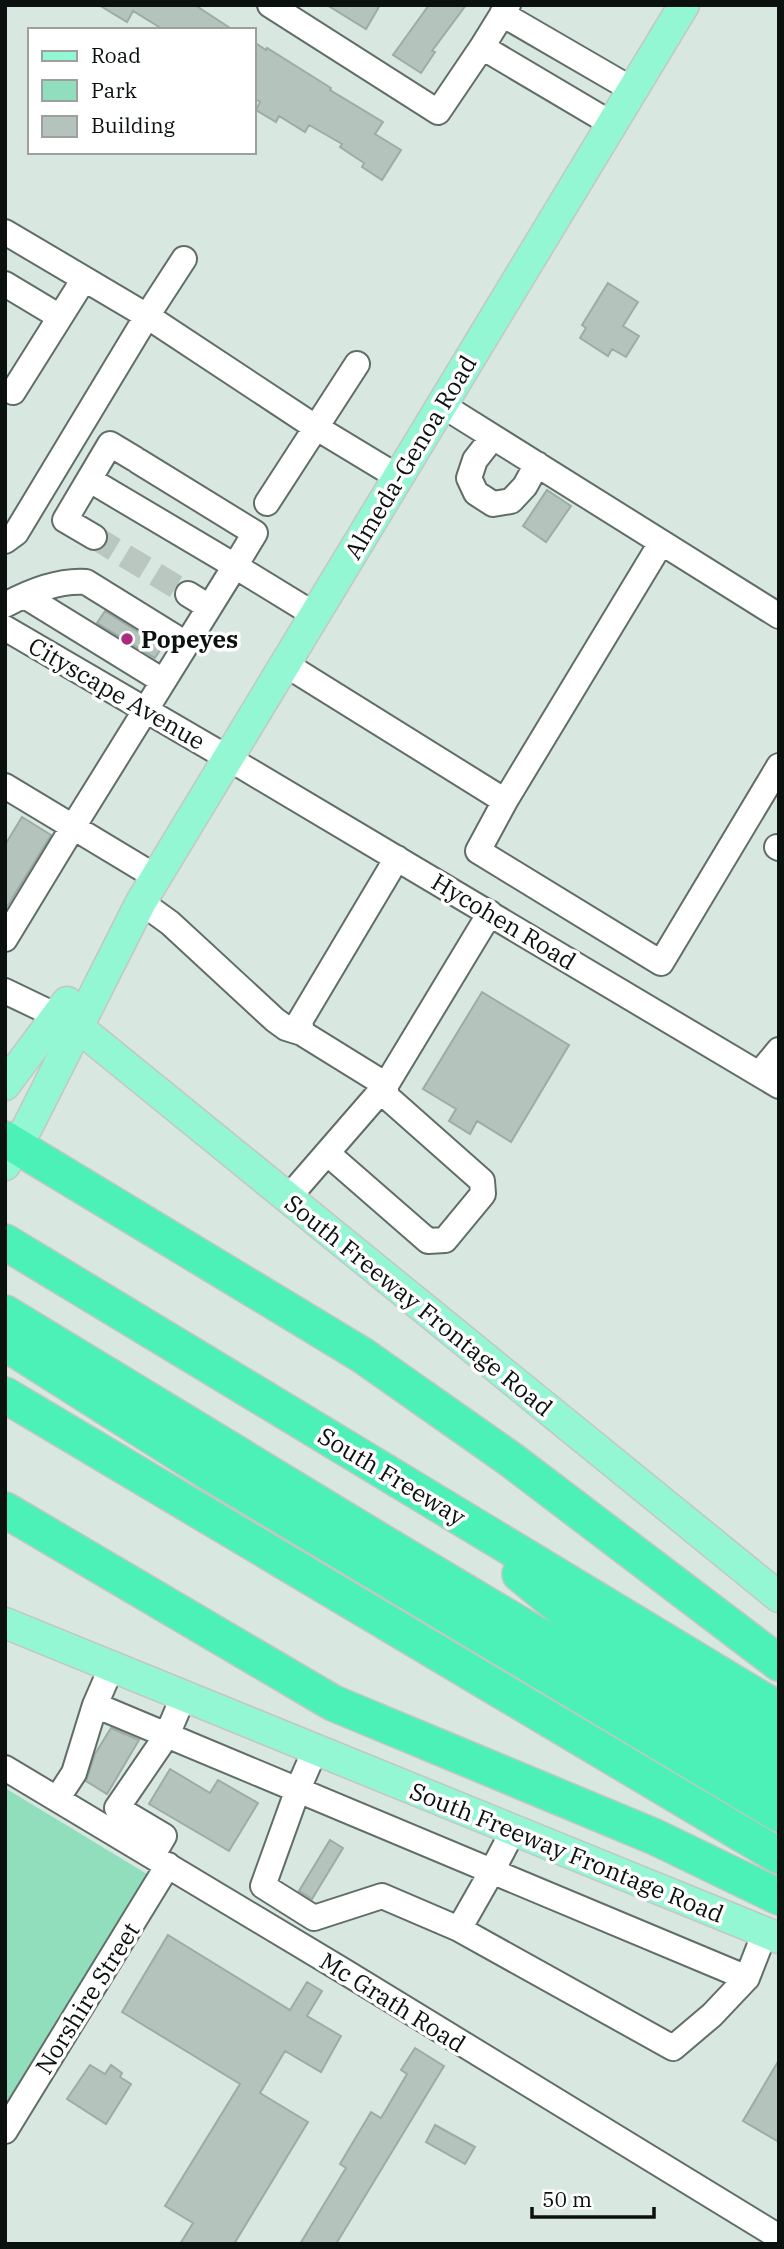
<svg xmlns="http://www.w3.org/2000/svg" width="784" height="2249" viewBox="0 0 784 2249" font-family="'IBM Plex Serif',serif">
	<rect width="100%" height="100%" fill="#d8e7e0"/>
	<!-- green -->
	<path fill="#91debd" d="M5 1788 147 1874 5 2104Z"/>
	<!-- building -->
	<path fill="#b4c3bc" stroke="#9daca4" stroke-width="2" d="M99 5H195L233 30H164L133 11 127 22Z
		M327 5H380L366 29Z
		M429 5H466L432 51 435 52 421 73 393 55Z
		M254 42 266 50 267 48 331 88 330 90 383 122 375 134 401 150 382 180 362 167 364 163 340 147 342 144 309 125 305 132 279 116 276 122 256 110 260 102 254 98Z
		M608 283 638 302 623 326 639 336 626 357 612 349 608 356 580 338 586 328 582 325Z
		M547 490 571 506 546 542 523 526Z
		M105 611 162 647 155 658 97 623Z
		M22 817 51 835 5 910V845Z
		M482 992 569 1045 511 1142 477 1121 470 1134 449 1121 456 1109 423 1089Z
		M111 1728 139 1740 107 1794 86 1781 95 1754Z
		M170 1769 210 1793 218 1780 258 1803 229 1851 149 1804Z
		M330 1840 343 1848 312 1899 299 1891Z
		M168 1935 290 2010 307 1982 322 1991 307 2016 341 2036 321 2072 285 2051 260 2093 308 2122 234 2244H180L193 2223 165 2206 240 2084 122 2012Z
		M415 2048 444 2066 336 2244H300L346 2168 340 2164 371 2112 381 2118 407 2074 401 2070Z
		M779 2060V2142L743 2121Z
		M90 2065 105 2074 111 2065 122 2073 120 2077 131 2084 106 2124 67 2099Z
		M435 2125 475 2147 465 2164 426 2142Z"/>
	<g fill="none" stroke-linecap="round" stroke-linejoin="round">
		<!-- minor-tunnel -->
		<path stroke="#b9c7c0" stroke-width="24" stroke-dasharray="24 12" stroke-linecap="butt" d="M94 537 188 594"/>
		<defs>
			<path id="minor" d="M270 5 438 112 482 47 508 5
				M502 14 633 90
				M482 47 612 124
				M5 232 147 316 312 425 398 477
				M5 284 60 317
				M13 392 84 279
				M442 405 779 616
				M493 437 475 460 469 478 476 493 493 504 511 501 525 486 537 464
				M90 480 235 566 255 533 138 461
				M267 503 357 364
				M94 537 65 520 110 444 135 459
				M5 541 16 533 147 316 184 259
				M188 594 209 607
				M25 596 163 681
				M5 605C29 592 59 580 86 582L186 644
				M5 628 228 758 779 1086
				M285 664 505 801 478 851 661 963 779 766
				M5 786 156 877
				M505 801 661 543
				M777 847 779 848
				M141 902 170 923 275 1020 286 1028 302 1033
				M5 939 73 827 235 566 315 615
				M5 991 57 1016
				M759 1074 779 1050
				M327 1153 428 1241 445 1240 483 1194 482 1181 386 1096V1085L302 1033 300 1021 397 858
				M288 1198 386 1085 490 913
				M112 1666 95 1705 747 1978 765 1932
				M315 1750 298 1789 263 1886 314 1918 382 1896 459 1929 492 1871 513 1831
				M5 1768 342 1970 779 2237
				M57 1799 74 1773 95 1705
				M152 1856 164 1836 117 1808 167 1735 184 1695
				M459 1929 673 2048 712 2015 747 1978
				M5 2131 168 1865"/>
			<path id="major" d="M57 1016 78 1027 779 1597
				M5 1085 67 1002
				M5 1165 28 1126 141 902 684 5
				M5 1623 779 1938"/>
			<path id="highway" d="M5 1139 362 1355 510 1459 779 1663
				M5 1242 779 1710
				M5 1313 385 1544 779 1779
				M5 1343 205 1470 779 1814
				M5 1395 779 1856
				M5 1510 333 1703 655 1837 779 1897
				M520 1574 566 1612 779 1740"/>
		</defs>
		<!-- minor casing -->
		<use href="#minor" stroke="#616e68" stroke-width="28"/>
		<!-- major casing -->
		<use href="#major" stroke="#c4c6c5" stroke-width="33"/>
		<!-- highway casing -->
		<use href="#highway" stroke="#c4c6c5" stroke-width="38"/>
		<!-- minor -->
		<use href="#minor" stroke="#fff" stroke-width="24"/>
		<!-- major -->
		<use href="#major" stroke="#94f7d4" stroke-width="30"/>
		<!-- highway -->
		<use href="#highway" stroke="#4cf1b7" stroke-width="35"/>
	</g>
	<!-- markers -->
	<circle fill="#a82b7d" stroke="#fff" stroke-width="2.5" cx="127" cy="639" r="7"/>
	<g text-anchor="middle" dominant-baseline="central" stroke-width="7" stroke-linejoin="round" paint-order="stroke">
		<!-- street labels -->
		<g font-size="24" fill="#0b110e" stroke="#fff">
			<text transform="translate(410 457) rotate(-59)">Almeda-Genoa Road</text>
			<text transform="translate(117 693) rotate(30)">Cityscape Avenue</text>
			<text transform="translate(504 921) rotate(31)">Hycohen Road</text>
			<text transform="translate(419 1305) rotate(39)">South Freeway Frontage Road</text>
			<text transform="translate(392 1476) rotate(31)">South Freeway</text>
			<text transform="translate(567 1852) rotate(22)">South Freeway Frontage Road</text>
			<text transform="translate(87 1998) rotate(-58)">Norshire Street</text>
			<text transform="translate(393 2002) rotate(32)">Mc Grath Road</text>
		</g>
		<!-- poi labels -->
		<g font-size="24" font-weight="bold" fill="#0b110e" stroke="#fff" text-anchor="start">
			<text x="141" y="639">Popeyes</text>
		</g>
	</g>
	<!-- border -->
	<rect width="784" height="2249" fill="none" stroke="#0b110e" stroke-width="14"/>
	<!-- legend -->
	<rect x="28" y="28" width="228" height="126" fill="#ffffff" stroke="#9da09f" stroke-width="2"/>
	<rect x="42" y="51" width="35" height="10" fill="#94f7d4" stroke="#9da09f" stroke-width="2"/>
	<text x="91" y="63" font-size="21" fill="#0b110e">Road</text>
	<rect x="42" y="80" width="35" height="21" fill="#91debd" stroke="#9da09f" stroke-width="2"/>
	<text x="91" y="98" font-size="21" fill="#0b110e">Park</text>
	<rect x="42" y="116" width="35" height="21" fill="#b4c3bc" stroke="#9da09f" stroke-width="2"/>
	<text x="91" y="133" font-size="21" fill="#0b110e">Building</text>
	<!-- scale -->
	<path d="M532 2207v10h122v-10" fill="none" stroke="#0b110e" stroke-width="3.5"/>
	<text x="542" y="2207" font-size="21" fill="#0b110e" stroke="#ffffff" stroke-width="5" paint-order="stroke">50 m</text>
</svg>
